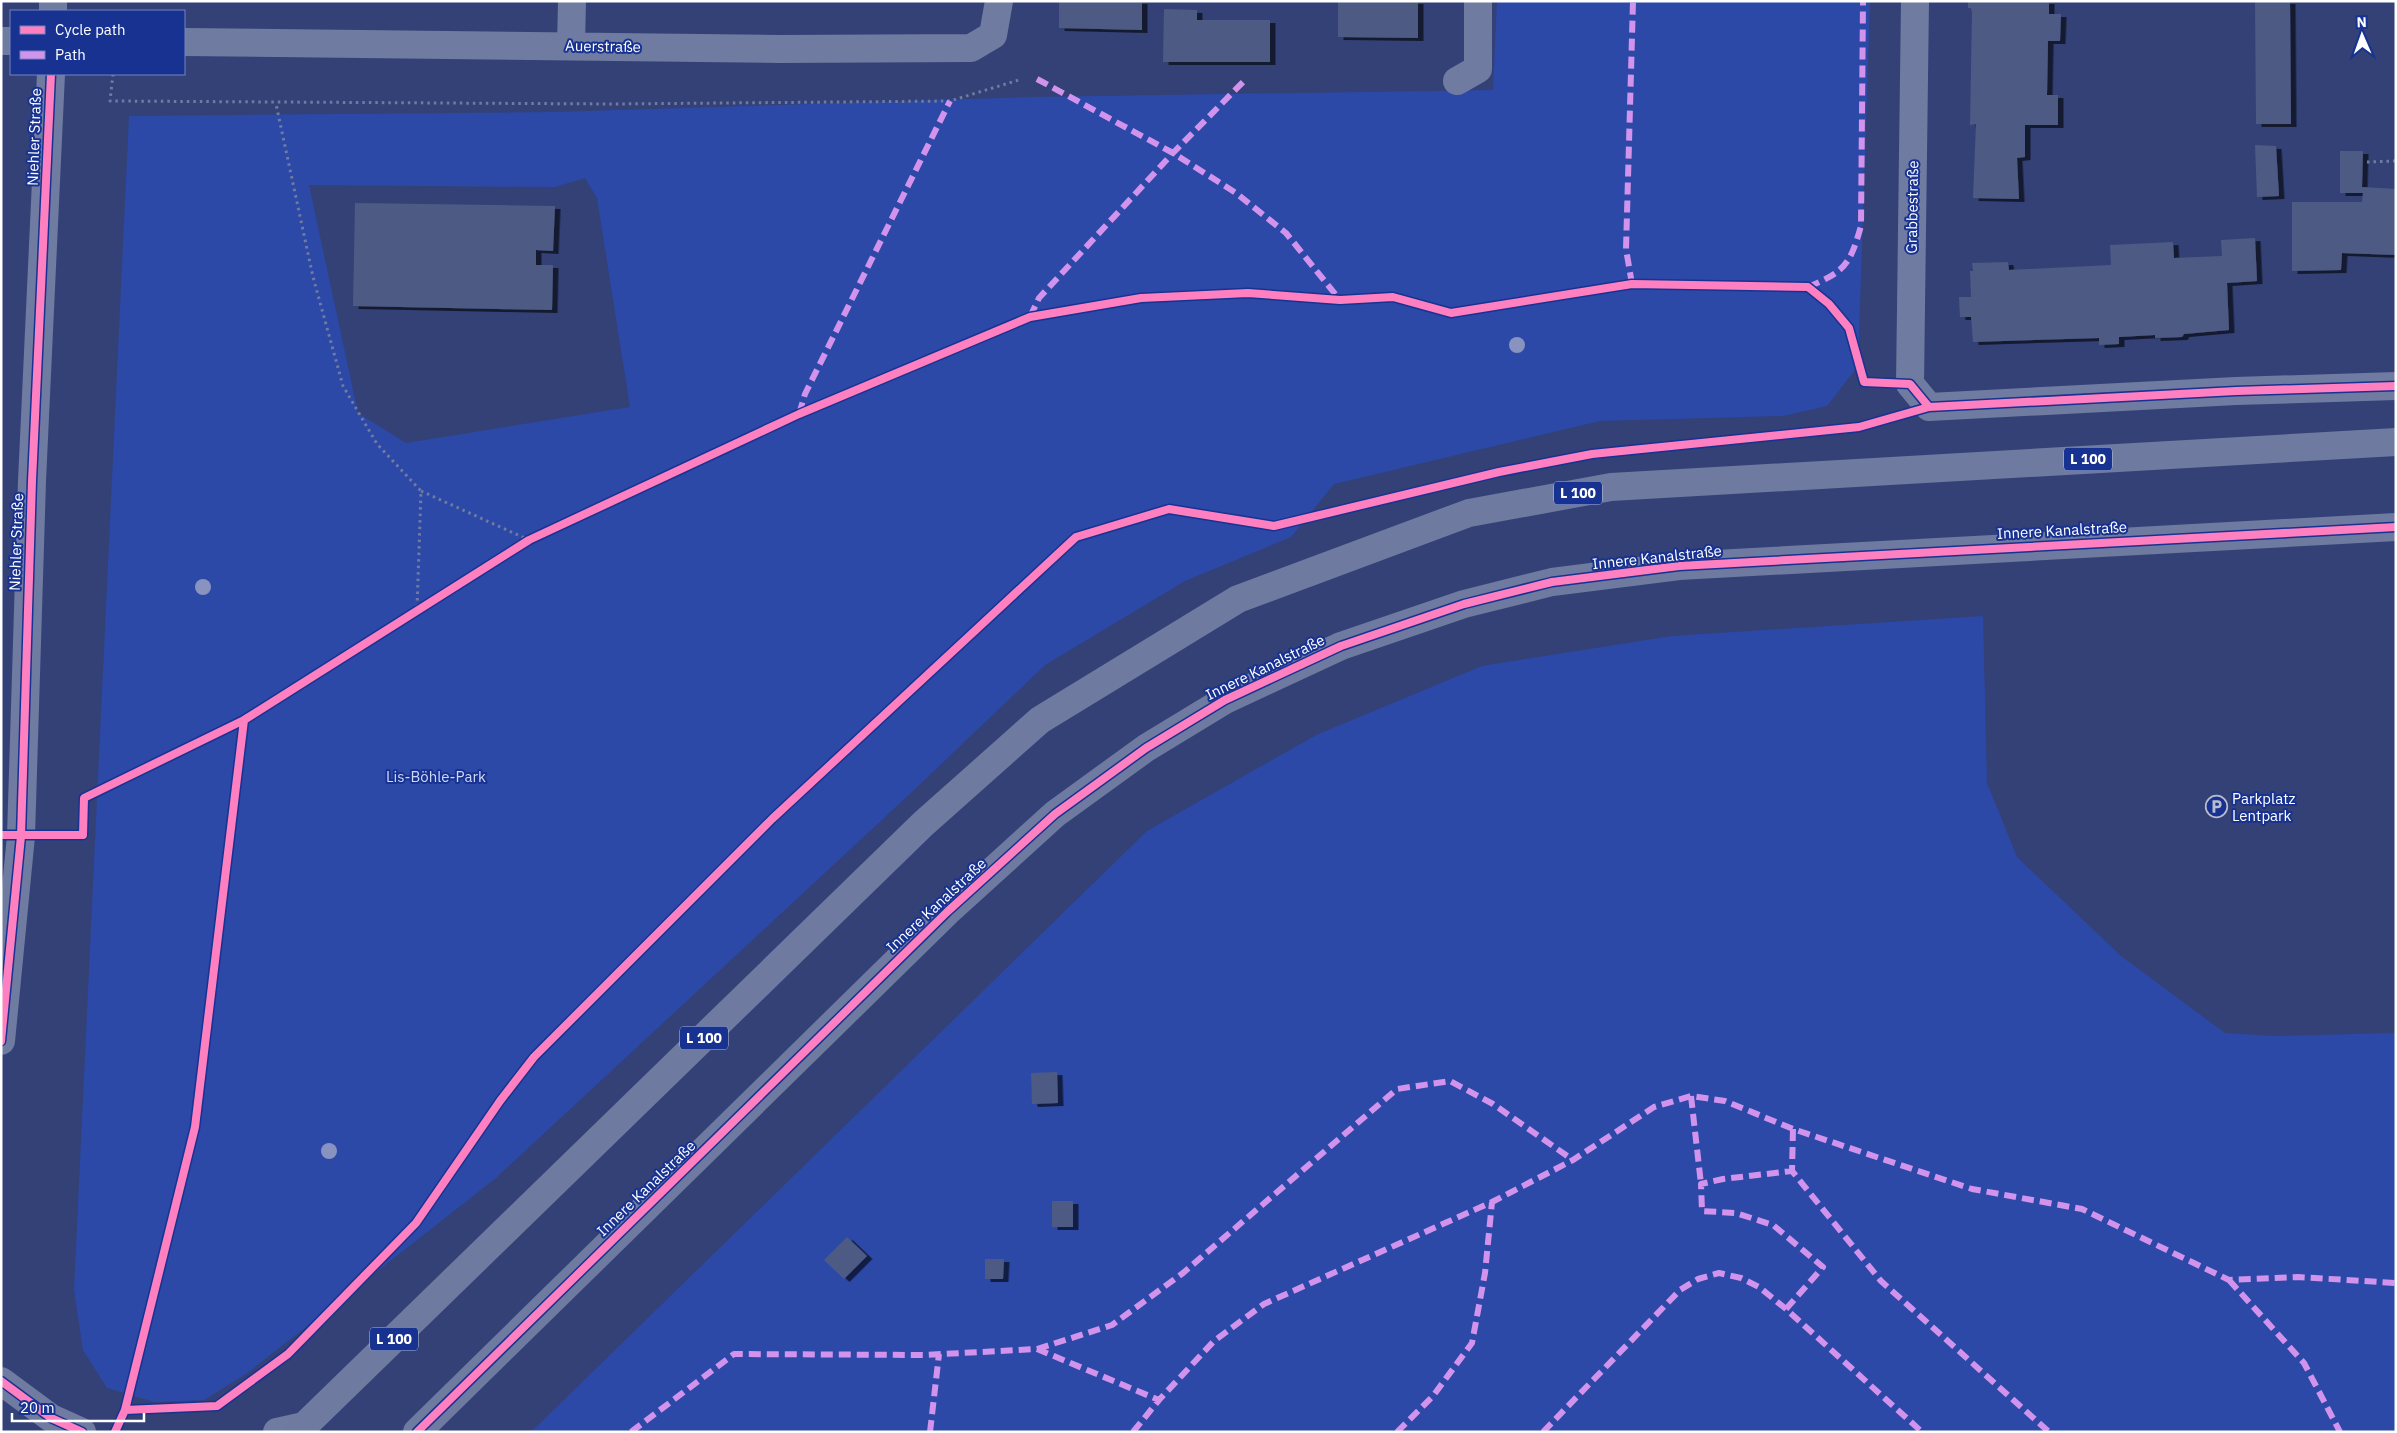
<svg xmlns="http://www.w3.org/2000/svg" width="2397" height="1433" viewBox="0 0 2397 1433" font-family="'IBM Plex Sans',sans-serif">
	<defs>
		<filter id="shadow"><feDropShadow dx="5.5" dy="3" stdDeviation="0" flood-color="#0009"/></filter>
	</defs>
	<rect width="100%" height="100%" fill="#334176"/>
	<!-- green -->
	<path fill="#2c49a8" fill-rule="evenodd" d="M1497 1H1870L1858 366 1827 406 1783 416 1600 421 1334 484 1291 537 1185 581 1045 665 912 792 496 1178 246 1374 204 1400 154 1402 107 1388 83 1350 74 1290 129 116 554 112 1034 97 1493 90ZM585 178 597 198 630 407 406 443 358 413 309 185 555 187Z
		M1983 616 1987 783 2017 857 2121 956 2225 1033 2273 1036 2396 1033V1432H531L1147 831 1316 735 1482 666 1672 636Z"/>
	<!-- building -->
	<path fill="#4e5a84" filter="url(#shadow)" d="M1059 1H1142V30L1059 28Z
		M1338 1H1418V38L1338 37Z
		M1968 1H2049V14H2061L2060 41H2048L2047 95H2058V125H2025V157L2017 158 2019 199 1973 198 1976 124 1970 125 1972 13 1971 8H1968Z
		M2255 1H2290L2291 124H2256Z
		M1164 9 1197 10V20H1270V62H1163Z
		M2255 145 2276 146 2279 196 2257 197Z
		M2340 151H2363L2362 187 2396 189V255L2342 253 2341 270 2292 271V202H2362L2363 193H2340Z
		M355 203 555 206 553 251 536 250V265H553L552 310 353 306Z
		M2255 238 2257 281 2227 283 2229 330 2184 334 2182 337 2155 338V335L2119 337V344L2099 345V338L1973 342 1971 317H1960L1959 297H1971L1970 271H1973L1972 263 2008 262 2009 270 2111 265 2110 245 2173 242 2174 258 2222 256 2221 240Z
		M1057 1072 1058 1103 1032 1104 1031 1073Z
		M1052 1201H1073V1227H1052Z
		M847 1237 867 1256 844 1279 824 1260Z
		M985 1259H1004L1003 1279H985Z"/>
	<g fill="none" stroke-linecap="round" stroke-linejoin="round">
		<!-- path -->
		<path stroke="#707ba1" stroke-width="3" stroke-dasharray="2.5 4" stroke-linecap="butt" d="M113 74 110 101 612 104 950 101 1022 79
			M2367 162 2396 161
			M421 491 529 540
			M57 835H83L84 798 244 720 417 609 421 491 377 444 343 386 313 277 276 104"/>
		<!-- minor -->
		<path stroke="#707ba1" stroke-width="28" d="M1915 1 1910 384 1929 407 2236 391 2396 386
			M1 41H11
			M184 42 779 49 971 48 993 35 999 1
			M571 45 572 1
			M1457 81 1478 69V1"/>
		<!-- tertiary -->
		<path stroke="#707ba1" stroke-width="28" d="M53 11V1
			M1 1041 21 836 32 481 51 74
			M1 1381 51 1418 82 1432
			M277 1432 304 1426"/>
		<!-- primary -->
		<path stroke="#6f7aa0" stroke-width="28" d="M298 1432 923 824 1040 720 1238 599 1469 513 1611 487 2396 442
			M417 1432 947 912 1055 814 1146 748 1225 700 1341 646 1464 604 1552 582 1679 566 2396 527"/>
		<!-- quiet -->
		<path stroke="#d193ec" stroke-width="6" stroke-dasharray="12 6" stroke-linecap="butt" d="M1037 79 1173 153 1236 193 1286 233 1340 300
			M1632 284 1626 249 1633 1
			M1808 287C1846 271 1850 264 1861 226L1863 1
			M1030 317 1039 298 1173 153 1246 79
			M799 414 805 394 950 101
			M1691 1096 1701 1184
			M1793 1129 1792 1171 1881 1281 2049 1432
			M2229 1280 2304 1363 2340 1432
			M1786 1309 1823 1267 1773 1225 1736 1213 1702 1211 1701 1184 1723 1179 1792 1171
			M1037 1349 1112 1325 1183 1273 1397 1089 1450 1081 1493 1104 1573 1160
			M631 1432 734 1354 924 1355 1037 1349 1159 1400
			M930 1432 939 1354
			M1133 1432 1159 1400 1214 1341 1264 1304 1492 1202 1573 1160 1654 1107 1691 1096 1725 1101 1793 1129 1972 1189 2082 1209 2229 1280 2298 1277 2396 1283
			M1397 1432 1433 1396 1472 1343 1485 1273 1492 1202
			M1543 1432 1680 1290 1698 1279 1719 1273 1741 1278 1759 1287 1786 1309 1922 1432"/>
		<defs>
			<path id="cycleway" d="M1 835H83L84 798 244 720 529 540 799 414 1030 317 1141 298 1248 293 1340 300 1393 297 1451 313 1632 284 1808 287 1829 304 1849 328 1864 382 1910 384 1929 407
				M1 1041 21 836 32 481 51 74
				M1 1381 51 1418 82 1432
				M125 1410 217 1406 288 1354 416 1223 500 1101 534 1057 772 819 1076 537 1169 509 1274 526 1499 472 1592 454 1859 427 1929 407 2236 391 2396 386
				M115 1432 125 1410 195 1127 244 720
				M417 1432 947 912 1055 814 1146 748 1225 700 1341 646 1464 604 1552 582 1679 566 2396 527"/>
		</defs>
		<!-- cycleway casing -->
		<use href="#cycleway" stroke="#183291" stroke-width="11"/>
		<!-- cycleway -->
		<use href="#cycleway" stroke="#ff80c0" stroke-width="8"/>
	</g>
	<!-- trees -->
	<g fill="#8894bf">
		<circle cx="1517" cy="345" r="8"/>
		<circle cx="203" cy="587" r="8"/>
		<circle cx="329" cy="1151" r="8"/>
	</g>
	<!-- icons -->
	<defs>
		<symbol id="parking-ring" viewBox="-11 -11 22 22"><circle r="9.5" fill="#183291" stroke="#b8bccf" stroke-width="1.5"/><path d="M-3.5-5.5H1a3.5 3.5 0 0 1 0 7H-1V5.5H-3.5ZM-1-3.4V-.6H.8a1.4 1.4 0 0 0 0-2.8Z" fill="#b8bccf"/></symbol>
	</defs>
	<g fill-rule="evenodd">
		<use href="#parking-ring" x="2204" y="794" width="25" height="25"/>
	</g>
	<g text-anchor="middle" dominant-baseline="central" stroke-width="4" stroke-linejoin="round" paint-order="stroke">
		<!-- shield labels -->
		<g fill="#183291" stroke="#bac2de" stroke-width="1">
			<rect x="2064" y="447.5" width="48" height="23" rx="4"/>
			<rect x="1554" y="481.5" width="48" height="23" rx="4"/>
			<rect x="680" y="1026.5" width="48" height="23" rx="4"/>
			<rect x="370" y="1327.5" width="48" height="23" rx="4"/>
		</g>
		<g font-size="14" font-weight="bold" fill="#fff">
			<text x="2088" y="459">L 100</text>
			<text x="1578" y="493">L 100</text>
			<text x="704" y="1038">L 100</text>
			<text x="394" y="1339">L 100</text>
		</g>
		<!-- street labels -->
		<g font-size="15" fill="#fff" stroke="#183291">
			<text transform="translate(603 46) rotate(1)">Auerstraße</text>
			<text transform="translate(34 137) rotate(-88)">Niehler Straße</text>
			<text transform="translate(1912 207) rotate(-89)">Grabbestraße</text>
			<text transform="translate(2062 530) rotate(-3)">Innere Kanalstraße</text>
			<text transform="translate(16 542) rotate(-88)">Niehler Straße</text>
			<text transform="translate(1657 557) rotate(-6)">Innere Kanalstraße</text>
			<text transform="translate(1265 667) rotate(-26)">Innere Kanalstraße</text>
			<text transform="translate(936 905) rotate(-43)">Innere Kanalstraße</text>
			<text transform="translate(646 1188) rotate(-44)">Innere Kanalstraße</text>
		</g>
		<!-- park labels -->
		<g font-size="15" fill="#ced8fb" stroke="#183291">
			<text x="436" y="776">Lis-Böhle-Park</text>
		</g>
		<!-- poi labels -->
		<g font-size="15" fill="#fff" stroke="#183291" text-anchor="start">
			<text x="2232" y="798">Parkplatz<tspan x="2232" dy="17">Lentpark</tspan></text>
		</g>
	</g>
	<!-- border -->
	<rect width="2397" height="1433" fill="none" stroke="#ffffff" stroke-width="5"/>
	<!-- legend -->
	<rect x="10" y="10" width="175" height="65" fill="#183291" stroke="#7484bd"/>
	<rect x="20" y="26" width="25" height="8" fill="#ff80c0" stroke="#7484bd"/>
	<text x="55" y="35" font-size="15" fill="#ffffff">Cycle path</text>
	<rect x="20" y="51" width="25" height="8" fill="#d193ec" stroke="#7484bd"/>
	<text x="55" y="60" font-size="15" fill="#ffffff">Path</text>
	<!-- north arrow -->
	<g transform="translate(2362 35) rotate(358)" stroke="#183291" stroke-width="4" paint-order="stroke">
	<path d="M0-4L9 19L0 12L-9 19Z" fill="#ffffff"/>
	<text y="-8" font-size="14" font-weight="bold" text-anchor="middle" fill="#ffffff">N</text>
	</g>
	<!-- scale -->
	<path d="M12 1413v8h132v-8" fill="none" stroke="#ffffff" stroke-width="2.5"/>
	<text x="20" y="1413" font-size="15" fill="#ffffff" stroke="#183291" stroke-width="4" paint-order="stroke">20 m</text>
</svg>
